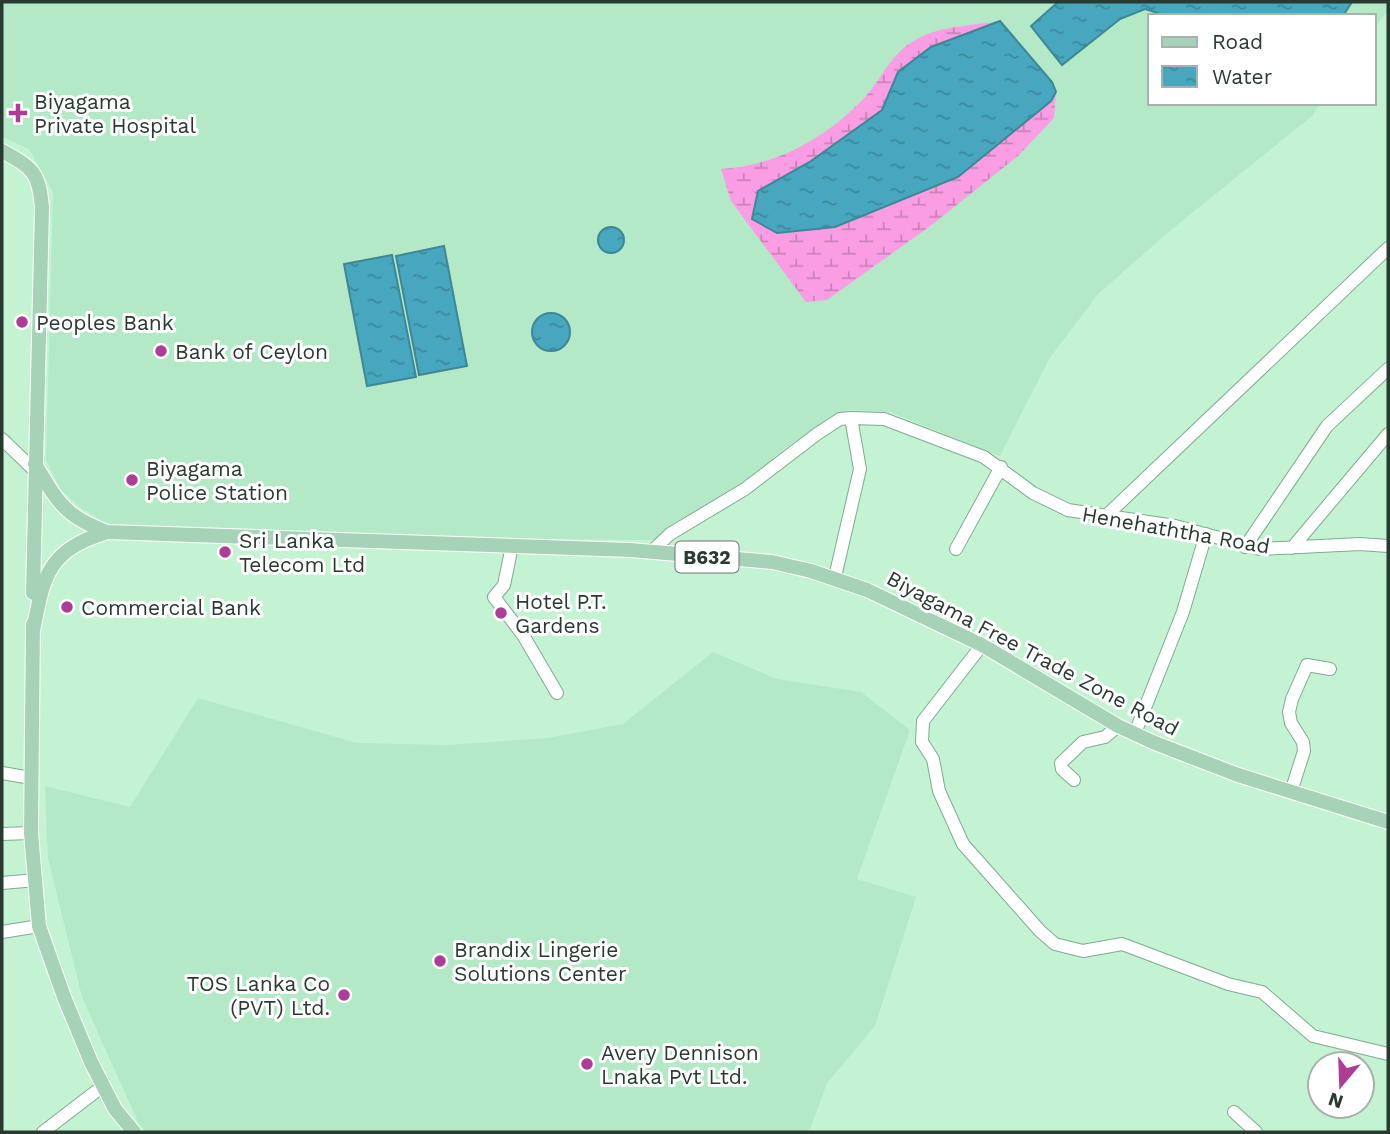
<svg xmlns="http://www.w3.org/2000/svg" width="1390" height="1134" viewBox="0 0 1390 1134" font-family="'Work Sans',sans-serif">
	<defs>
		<pattern id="wetland-marsh" width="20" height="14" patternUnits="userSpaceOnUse" patternTransform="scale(1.75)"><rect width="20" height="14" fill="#fa9de4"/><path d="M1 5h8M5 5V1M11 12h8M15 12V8" fill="none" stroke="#ca81b9"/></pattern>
		<pattern id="water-ripples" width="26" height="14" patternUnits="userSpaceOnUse" patternTransform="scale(1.75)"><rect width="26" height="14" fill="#47a7bf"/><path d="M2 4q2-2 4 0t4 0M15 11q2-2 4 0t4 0" fill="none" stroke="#3b899c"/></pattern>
	</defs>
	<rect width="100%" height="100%" fill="#c4f3d4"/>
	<!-- built -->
	<path fill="#b3e9c6" d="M2 2H1388V11L1374 28V16H1150V103H1320L1312 116 1171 230 1099 293 1049 359 1000 456 890 412 850 410 835 415 784 449 732 494 654 540 509 539 108 524 82 509 61 490 46 460 53 192 29 149 2 137Z
		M713 652 777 679 861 692 910 730 857 879 916 897 875 1026 827 1083 809 1132H146L138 1122 82 997 48 858 45 786 130 807 198 698 357 743 447 745 548 738 623 724Z"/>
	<!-- wetland -->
	<path fill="url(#wetland-marsh)" d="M1000 21 931 47 898 71 882 110 811 161 758 191 958 177 1051 101 1056 92 1054 118 1018 156 929 227 827 300 806 302 731 201 721 169C777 166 828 137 866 96 887 72 891 50 925 35 946 26 977 25 1000 21Z"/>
	<!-- water -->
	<path fill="url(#water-ripples)" stroke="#3e8794" stroke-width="2" d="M1058 2H1352L1343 16H1167L1145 9 1120 19 1062 65 1031 26Z
		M1000 21 1052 82 1056 92 1051 101 958 177 835 227 777 233 752 219 758 191 811 161 882 110 898 72 931 47Z
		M598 240a13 13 0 1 1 26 0a13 13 0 1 1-26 0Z
		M444 246 467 366 419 375 396 256Z
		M392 255 416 377 367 386 344 264Z
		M532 332a19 19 0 1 1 38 0a19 19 0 1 1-38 0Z"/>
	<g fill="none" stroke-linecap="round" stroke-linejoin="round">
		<defs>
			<path id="minor" d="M2 439 35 471
				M1107 515 1388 248
				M512 546 504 585 494 597 523 635 557 693
				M1245 547 1327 426 1388 369
				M1292 548 1388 434
				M956 549 1001 467
				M651 552 670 534 745 489 817 434 840 419 851 418 884 419 984 457 1033 493 1068 510 1175 526 1260 549 1360 544 1388 546
				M835 577 860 469 851 418
				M982 645 923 721 922 742 933 759 939 791 963 844 1040 931 1055 944 1083 951 1122 944 1228 984 1262 992 1313 1036 1388 1054
				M1135 733 1183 612 1206 534
				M2 773 31 778
				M1074 780 1062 769 1061 763 1083 742 1105 737 1118 726
				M1291 792 1304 751 1303 742 1291 723 1289 712 1292 699 1307 665 1330 669
				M2 834 31 833
				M2 883 36 880
				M2 932 39 926
				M1234 1112 1256 1132
				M43 1132 103 1086"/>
			<path id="major" d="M2 151C33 168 39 172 42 208L33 593
				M35 464C58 502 64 516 107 532
				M33 624 31 833 39 926 64 997 91 1062 115 1109 134 1132
				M33 631C44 575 47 551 107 532L630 550 772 562 811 571 867 590 982 645 1118 726 1155 743 1238 775 1388 822"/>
		</defs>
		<!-- minor casing -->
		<use href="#minor" stroke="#7fab8f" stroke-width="14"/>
		<!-- major casing -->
		<use href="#major" stroke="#fff" stroke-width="16"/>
		<!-- minor -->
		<use href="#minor" stroke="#fff" stroke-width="12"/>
		<!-- major -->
		<use href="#major" stroke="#a6d3b8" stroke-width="14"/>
	</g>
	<!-- markers -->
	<g fill="#ae3d98" stroke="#fff" stroke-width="2.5">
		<path d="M14.5 102.5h7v7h7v7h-7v7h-7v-7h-7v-7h7z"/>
		<circle cx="22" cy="322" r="7"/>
		<circle cx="161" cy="351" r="7"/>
		<circle cx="132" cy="480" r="7"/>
		<circle cx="225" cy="552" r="7"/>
		<circle cx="67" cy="607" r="7"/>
		<circle cx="501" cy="613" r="7"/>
		<circle cx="440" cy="961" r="7"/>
		<circle cx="344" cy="995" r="7"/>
		<circle cx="587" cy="1064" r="7"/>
	</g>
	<g text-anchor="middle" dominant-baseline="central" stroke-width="6" stroke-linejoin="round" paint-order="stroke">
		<!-- shield labels -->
		<rect fill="#fff" stroke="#69766e" stroke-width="2" x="675.5" y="541.5" width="63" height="31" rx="5"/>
		<g font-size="19" font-weight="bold" fill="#293b30">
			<text x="707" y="557">B632</text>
		</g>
		<!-- poi labels -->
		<g font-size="21" fill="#293b30" stroke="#fff" text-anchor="start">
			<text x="34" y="101">Biyagama<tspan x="34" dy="24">Private Hospital</tspan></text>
			<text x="36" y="322">Peoples Bank</text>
			<text x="175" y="351">Bank of Ceylon</text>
			<text x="146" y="468">Biyagama<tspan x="146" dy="24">Police Station</tspan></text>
			<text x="239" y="540">Sri Lanka<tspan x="239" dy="24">Telecom Ltd</tspan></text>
			<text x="515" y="601">Hotel P.T.<tspan x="515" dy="24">Gardens</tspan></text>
			<text x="81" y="607">Commercial Bank</text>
			<text x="454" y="949">Brandix Lingerie<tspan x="454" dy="24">Solutions Center</tspan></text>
			<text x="330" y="983" text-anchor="end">TOS Lanka Co<tspan x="330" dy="24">(PVT) Ltd.</tspan></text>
			<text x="601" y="1052">Avery Dennison<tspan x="601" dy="24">Lnaka Pvt Ltd.</tspan></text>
		</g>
		<!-- street labels -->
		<g font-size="21" fill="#293b30" stroke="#fff">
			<text transform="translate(1176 530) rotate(10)">Henehaththa Road</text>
			<text transform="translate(1033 653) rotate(28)">Biyagama Free Trade Zone Road</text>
		</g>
	</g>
	<!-- border -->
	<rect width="1390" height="1134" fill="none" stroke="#293b30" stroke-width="7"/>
	<!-- legend -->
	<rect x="1148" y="14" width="228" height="91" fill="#ffffff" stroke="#a9b1ac" stroke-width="2"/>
	<rect x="1162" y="37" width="35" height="10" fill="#a6d3b8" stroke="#a9b1ac" stroke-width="2"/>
	<text x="1212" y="49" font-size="21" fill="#293b30">Road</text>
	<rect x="1162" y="66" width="35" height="21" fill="url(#water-ripples)" stroke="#a9b1ac" stroke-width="2"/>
	<text x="1212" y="84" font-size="21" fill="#293b30">Water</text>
	<!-- north arrow -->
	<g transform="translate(1341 1085) rotate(199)"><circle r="33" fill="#ffffff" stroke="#a9b1ac" stroke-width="2"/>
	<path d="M0-5L12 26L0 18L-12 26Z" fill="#ae3d98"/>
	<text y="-10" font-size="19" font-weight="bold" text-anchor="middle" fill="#293b30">N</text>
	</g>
</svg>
